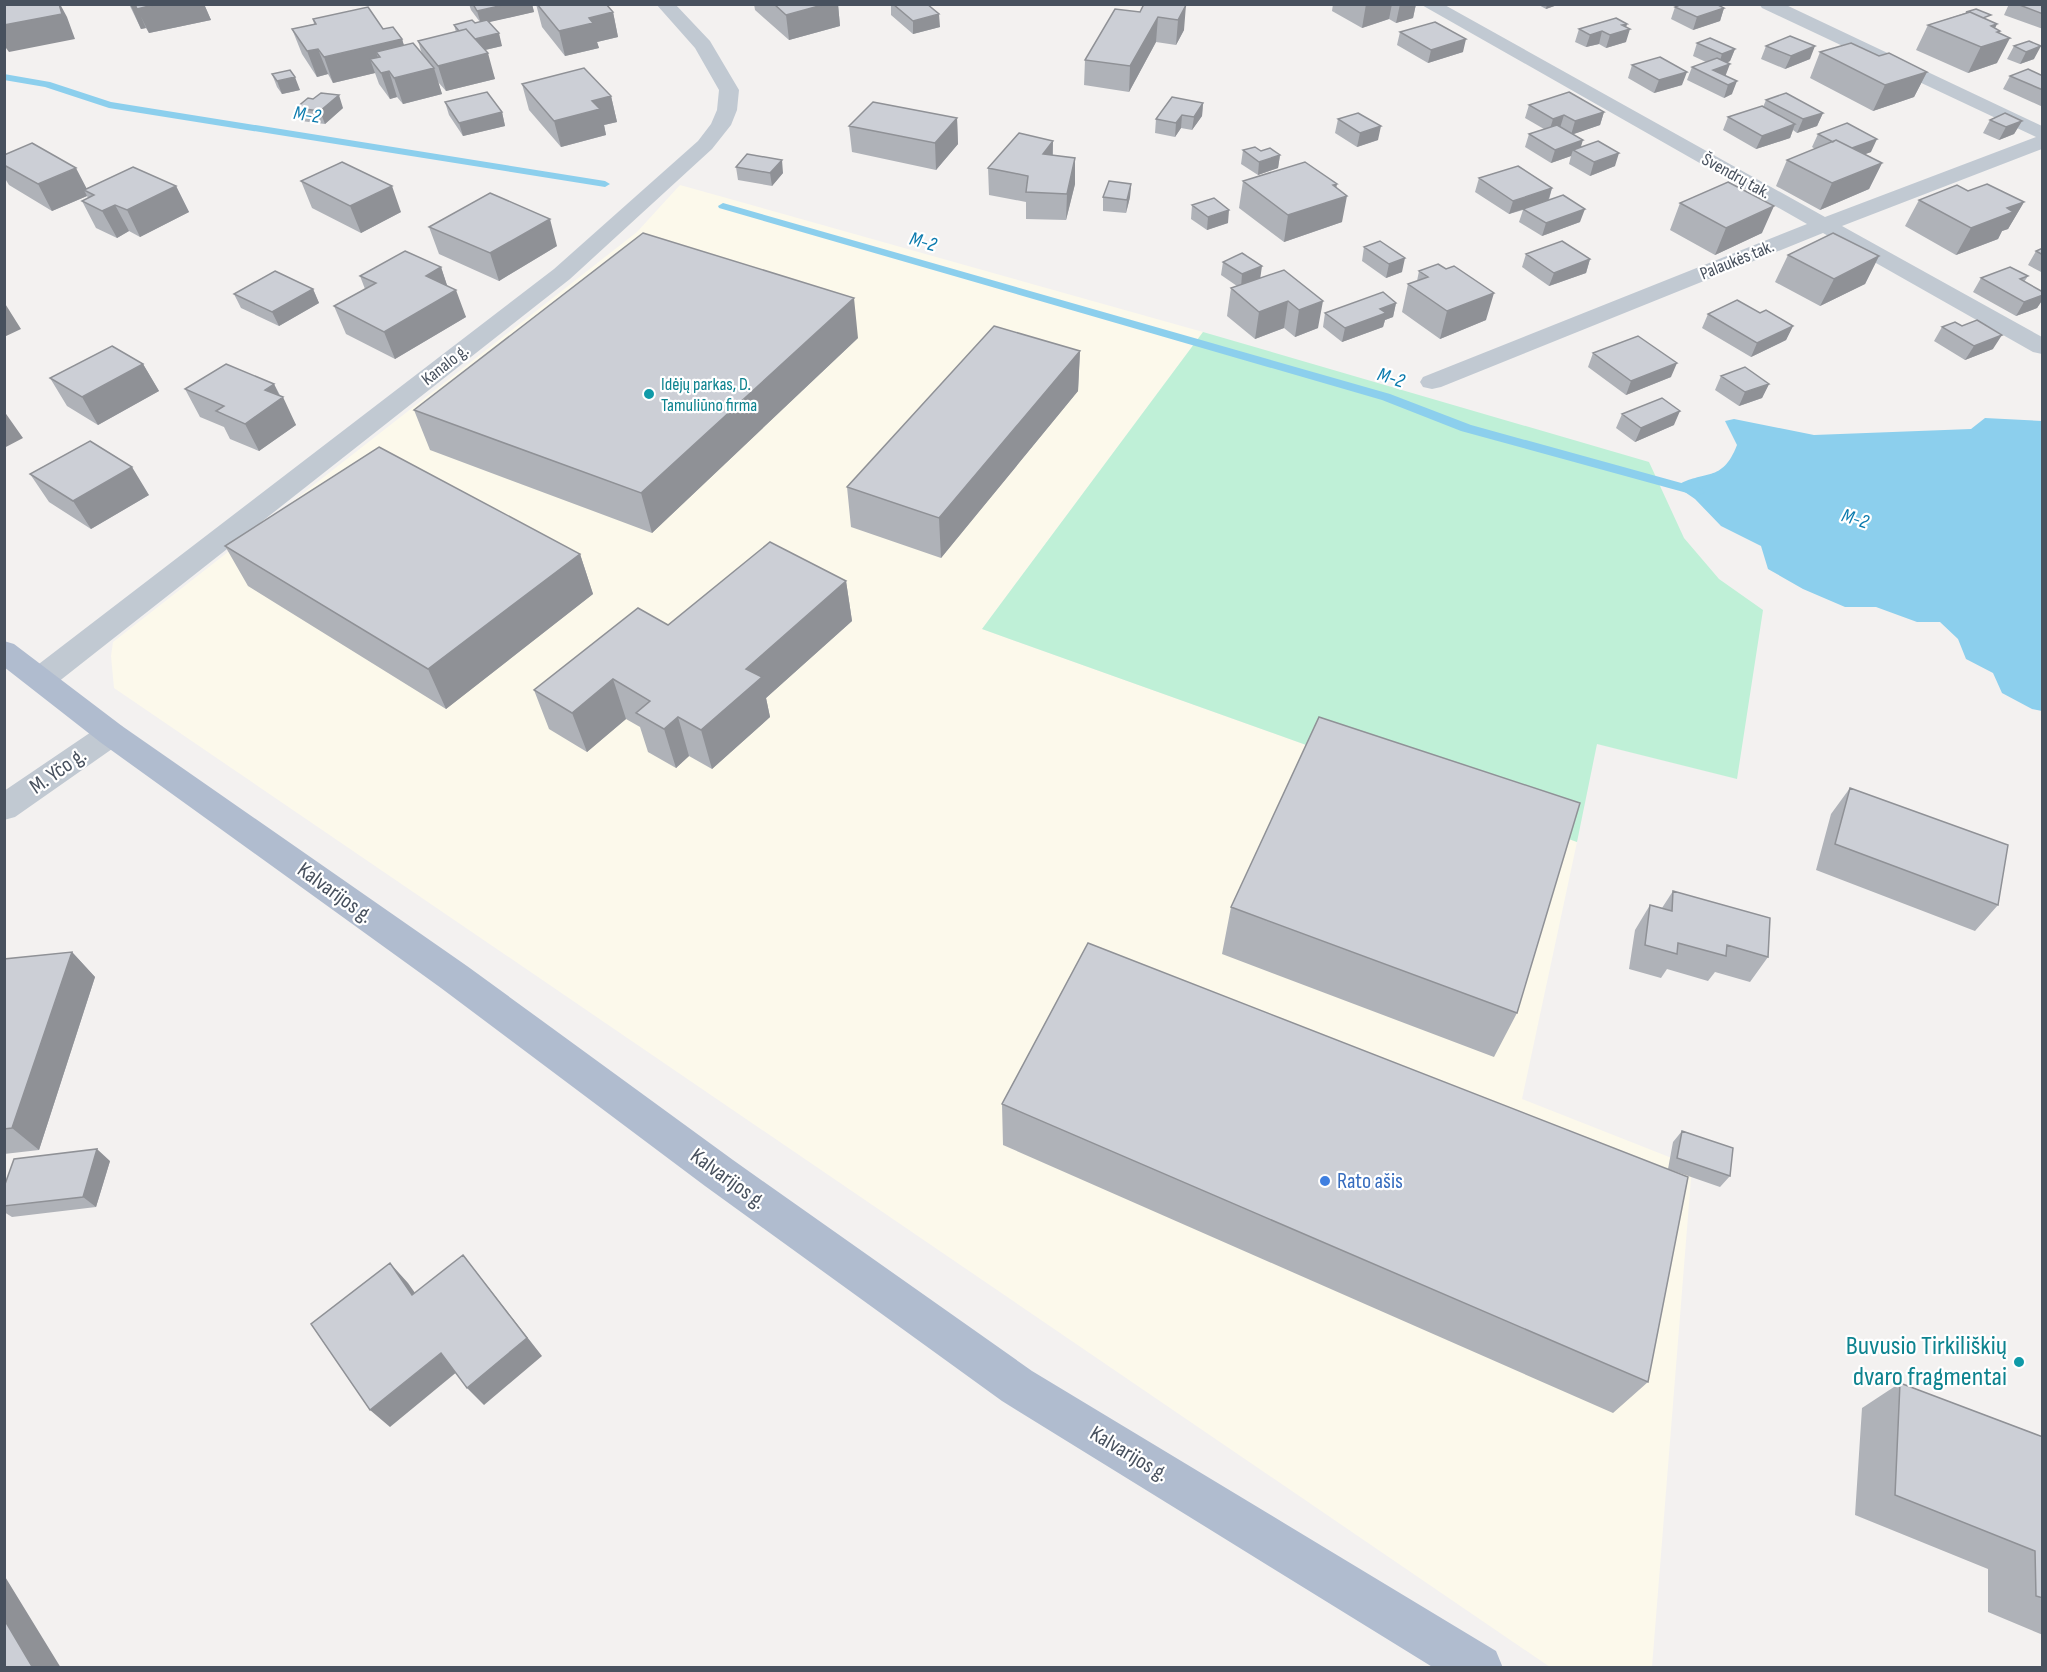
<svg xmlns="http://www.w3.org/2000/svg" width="2047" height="1672" viewBox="0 0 2047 1672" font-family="'Sofia Sans Condensed',sans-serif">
	<rect width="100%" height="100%" fill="#f3f1f0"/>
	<!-- commercial -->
	<path fill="#fcf9eb" d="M680 185 1203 332 982 629 1577 842 1522 1099 1692 1166 1652 1667H1550L114 688 111 656 113 642 637 232Z"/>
	<!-- green -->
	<path fill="#bff0d7" d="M1203 332 1649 462 1684 538 1719 579 1763 610 1737 779 1597 744 1577 842 982 629Z"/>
	<!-- water -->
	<path fill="#8ccfed" d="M1985 418 2042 421V711L2032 709 2002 693 1993 673 1966 659 1958 639 1940 622H1917L1876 607H1845L1803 589 1768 569 1761 546 1721 526 1695 499 1676 486C1704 469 1722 484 1737 445L1725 421 1734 419 1814 435 1971 429Z"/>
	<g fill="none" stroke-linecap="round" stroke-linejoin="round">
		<!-- stream -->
		<path fill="#8ccfed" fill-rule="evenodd" d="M4 74 50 82 111 102 605 181 610 184 605 187 109 108 45 87 4 80Z
			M723 203 1390 394 1471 425 1703 489 1705 492 1698 496 1461 431 1382 400 719 208 718 206Z"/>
		<!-- minor -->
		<path fill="#c1c9d2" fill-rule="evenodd" d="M656 4H675L710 41 739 90 737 110 731 125 712 149 570 279 53 686 42 689 31 686 27 678 31 670 554 269 698 141 711 124 717 110 719 90 695 48Z
			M1420 4H1443L1825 217 2036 137 1762 8 1759 4H1784L2042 126V149L1842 226 2042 337V354L2033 352 1823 233 1441 387 1432 389 1423 387 1420 382 1423 377 1807 224Z
			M111 722 122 726 127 734 122 742 15 817 4 820V791L100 726Z"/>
		<!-- major -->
		<path fill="#b0bccf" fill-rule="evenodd" d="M4 641 14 644 122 726 467 966 733 1160 1032 1371 1496 1651 1503 1668H1434L1002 1401 705 1186 441 988 100 742 4 667Z"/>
	</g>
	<!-- wall -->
	<path fill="#afb2b8" d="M129 4H204L211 20 149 33 146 28 141 29Z
		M469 4H532L534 12 488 22 502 46 485 50 495 79 446 91 438 82 442 94 403 104 397 97 390 99 379 84 375 73 333 83 328 74 317 77 302 54 292 29 314 24 313 19 383 29 402 39 404 46 422 54 418 41 456 32 454 25 480 22 471 10Z
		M536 4H606L613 12 618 37 597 42 599 48 565 56 542 27Z
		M754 4H838L840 26 789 40 755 10Z
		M891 4H927L940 27 913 34 891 15Z
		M1180 4 1184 30 1176 45 1156 42 1129 92 1084 85 1085 60 1140 12Z
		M1333 4H1416L1413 18 1396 23 1389 19 1362 28 1332 11Z
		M1537 4H1560L1546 9Z
		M2009 4H2043V29L2004 15Z
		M1675 7 1724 8 1720 21 1693 30 1671 19Z
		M1966 12 1997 24 1995 28 1997 63 1968 73 1916 50 1928 25 1965 13Z
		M1627 24 1626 27V42L1606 48 1599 44 1586 47 1575 42 1579 29Z
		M1400 32 1463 52 1428 63 1397 45Z
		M2029 41 2034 59 2020 64 2007 59 2014 46Z
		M1697 43 1735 49 1730 61 1727 63 1725 76 1732 94 1724 98 1687 80 1692 67 1706 62 1693 56Z
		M1766 46 1810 59 1785 69 1761 59Z
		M1820 52 1879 56 1927 72 1914 97 1873 111 1810 78Z
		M1632 65 1682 85 1654 93 1628 78Z
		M272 74 300 90 282 94 277 87Z
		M2010 76H2043V107L2003 89Z
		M522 84 611 96 617 122 604 125 606 135 561 147 529 110Z
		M313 99 343 108 325 124 301 121 296 108Z
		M1766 100 1823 113 1817 126 1797 133 1793 130 1790 138 1756 149 1723 130 1728 117 1763 107Z
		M445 102 502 112 505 126 463 136 449 115Z
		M1203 103 1202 116 1192 130 1181 128 1175 137 1155 133 1156 119Z
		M1529 105 1604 112 1600 125 1573 134 1581 147 1615 166 1590 176 1569 164 1571 156 1551 163 1525 147 1529 134 1544 129 1525 118Z
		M957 118 958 144 936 170 852 152 849 126Z
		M1338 119 1378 140 1357 147 1335 133Z
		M1990 120 2022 121 2014 134 1999 140 1983 133Z
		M1818 134 1871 152 1865 154 1882 163 1869 189 1820 210 1776 186 1787 160 1815 149 1812 147Z
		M1053 141V155L1075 158V184L1066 220 1026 219V202L989 195 988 168Z
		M1243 150 1261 151 1280 155 1278 168 1258 175 1241 164Z
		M4 155 87 189 176 186 189 212 140 237 129 231 117 238 96 228 82 201 88 198 87 196 52 211 9 185 4 177Z
		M736 167 783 173 772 186 738 180Z
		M1479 178 1552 188 1549 200 1580 222 1542 236 1519 222 1523 210 1509 214 1475 192Z
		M301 181 401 212 361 233 312 208Z
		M1243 181 1336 187 1342 222 1284 242 1239 208Z
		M1131 184 1130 197 1126 213 1103 211V197Z
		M1968 191 2024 202 2008 229 2002 231 1998 239 1956 255 1905 226 1919 200Z
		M1680 203 1762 233 1715 255 1670 230Z
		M1192 205 1228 223 1207 230 1191 219Z
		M429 227 557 246 499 281 439 254Z
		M1364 247 1402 272 1386 278 1362 261Z
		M2043 248V273L2028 265 2036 251Z
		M1526 254 1590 259 1586 273 1549 286 1522 267Z
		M1788 255 1879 256 1865 284 1820 306 1775 282Z
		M1223 262 1260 278 1284 270 1318 328 1295 337 1284 328 1255 339 1227 316 1231 288 1237 286 1221 275Z
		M441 267 447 286 466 317 395 359 346 334 334 306 365 289 360 276Z
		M1419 271 1486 320 1440 339 1402 312 1408 284 1417 281Z
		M2028 276 2024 282 2043 292V299L2037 308 2016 316 1973 292 1981 278Z
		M313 289 319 303 279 326 241 308 234 294Z
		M1396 303 1393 317 1385 320 1383 327 1342 342 1323 327 1325 313Z
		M1760 313 1793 326 1786 340 1751 357 1702 328 1708 314Z
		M1962 326 1993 349 1965 360 1934 341 1942 327Z
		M858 338 652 533 430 450 414 410Z
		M1080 351 1078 391 941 558 851 527 847 487Z
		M1593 353 1671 377 1626 395 1588 367Z
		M143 364 159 391 98 425 67 406 50 378Z
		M1721 376 1769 384 1762 398 1739 406 1715 390Z
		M274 384 296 425 259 451 230 439 224 427 200 417 185 389Z
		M1622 414 1674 425 1635 442 1616 428Z
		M30 474 149 495 91 529 49 502Z
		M225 546 580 554 593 594 446 709 248 586Z
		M846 581 852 621 766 698 770 717 712 769 689 756 676 768 648 752 640 727 626 719 587 752 549 729 534 690 668 625Z
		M1850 788 1998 905 1975 931 1816 870 1831 814Z
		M1673 891 1768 957 1750 982 1715 972 1708 981 1667 969 1661 978 1629 969 1635 930 1650 905 1662 908Z
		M1231 907 1517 1013 1494 1057 1222 954Z
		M72 952 95 977 39 1150 4 1154V959Z
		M1002 1104 1648 1382 1613 1413 1003 1145Z
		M1682 1131 1730 1176 1720 1187 1668 1169 1673 1142Z
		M110 1161 96 1207 12 1217 4 1212V1206Z
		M1900 1383 2043 1437V1635L1988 1612V1569L1855 1515 1862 1408Z"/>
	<!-- shaded-wall -->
	<path fill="#8f9196" d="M59 4H60L67 17 75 39 9 52 6 48H4V25Z
		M130 4H135L146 28 141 29Z
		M157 4H204L211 20 149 33 137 9Z
		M508 4H532L534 12 481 24 477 11Z
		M826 4H838L840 26 789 40 786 15Z
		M1366 4H1392L1389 19 1362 28Z
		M1400 4H1416L1413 18 1396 23Z
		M1547 4H1560L1546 9Z
		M1186 5 1184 30 1176 45 1178 20Z
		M1724 8 1720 21 1693 30 1697 17Z
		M613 12 618 37 597 42 599 48 565 56 559 31 589 18Z
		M939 14 940 27 913 34V21Z
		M1158 17 1156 42 1129 92 1130 66Z
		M1627 24 1625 30 1630 29 1626 42 1606 48 1610 35 1622 25Z
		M1997 24 1986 45 1997 32 2000 31 1994 43 2010 38 1997 63 1968 73 1991 26Z
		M1602 31 1599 44 1586 47 1590 35Z
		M499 33 502 46 472 53 468 41Z
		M402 39 410 65 380 57 376 52 383 71 370 59 375 73 333 83 324 57Z
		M1466 39 1463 52 1428 63 1431 50Z
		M1815 46 1810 59 1785 69 1791 56Z
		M2041 46 2034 59 2020 64 2026 52Z
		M318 49 328 74 317 77 307 51Z
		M1735 49 1730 61 1718 67 1722 54Z
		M488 53 495 79 446 91 438 66Z
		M1730 64 1725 77 1713 70Z
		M434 68 442 94 403 104 394 78Z
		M389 71 397 97 390 99 381 73Z
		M1687 72 1682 85 1654 93 1659 80Z
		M1927 72 1914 97 1873 111 1885 85Z
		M295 77 300 90 282 94 277 81Z
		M1737 81 1732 94 1724 98 1728 85Z
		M339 95 343 108 325 124 320 111Z
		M611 96 617 122 604 125 606 135 561 147 554 121 592 101Z
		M1203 103 1202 116 1192 130 1194 117Z
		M502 112 505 126 463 136 459 123Z
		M1604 112 1600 125 1571 135 1575 121Z
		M1823 113 1817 126 1797 133 1803 119Z
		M1182 115 1181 128 1175 137 1176 123Z
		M1564 115 1560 128 1549 132 1553 119Z
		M957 118 958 144 936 170 935 143Z
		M2022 121 2014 134 1999 140 2006 127Z
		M1795 124 1790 138 1756 149 1762 136Z
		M1381 126 1378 140 1357 147 1360 133Z
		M1877 139 1871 152 1842 163 1848 149Z
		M1583 140 1579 153 1573 150 1571 156 1551 163 1555 150Z
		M1053 141 1052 167 1043 154Z
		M1619 153 1615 166 1590 176 1594 162Z
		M1280 155 1278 168 1258 175 1259 162Z
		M1075 158V184L1066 220 1067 194Z
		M782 160 783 173 772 186 770 173Z
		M1882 163 1869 189 1820 210 1832 183Z
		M76 168 89 193 84 190 87 196 52 211 38 184Z
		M1131 184 1130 197 1126 213 1127 200Z
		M1337 184 1334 200 1347 196 1342 222 1284 242 1288 215 1333 185Z
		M176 186 189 212 140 237 127 210Z
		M392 186 401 212 361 233 350 206Z
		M1552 188 1548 201 1509 214 1513 201Z
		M2024 202 2008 229 2002 231 1998 239 1956 255 1971 228 2007 208Z
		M115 205 129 231 117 238 102 211Z
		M1774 206 1762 233 1715 255 1726 228Z
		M1585 209 1580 222 1542 236 1546 223Z
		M1229 210 1228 223 1207 230 1208 217Z
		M550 219 557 246 499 281 490 253Z
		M1879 256 1865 284 1820 306 1834 279Z
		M1405 258 1402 272 1386 278 1389 264Z
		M1590 259 1586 273 1549 286 1554 273Z
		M1262 266 1260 280 1241 288 1242 274Z
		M441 267 450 294 456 290 466 317 395 359 384 332 426 276Z
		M313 289 319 303 279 326 272 312Z
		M1494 293 1486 320 1440 339 1447 311Z
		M2043 295V299L2037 308 2016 316 2024 302Z
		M854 298 858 338 652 533 641 493Z
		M1288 301 1284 328 1255 339 1259 312Z
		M1323 301 1318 328 1295 337 1299 310Z
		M4 302 21 329 4 337Z
		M1396 303 1393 317 1385 320 1383 327 1342 342 1345 328 1380 309Z
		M1793 326 1786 340 1751 357 1757 343Z
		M2002 335 1993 349 1965 360 1974 346Z
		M1080 351 1078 391 941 558 939 518Z
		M1677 363 1671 377 1626 395 1631 381Z
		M143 364 159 391 98 425 82 397Z
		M274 384 281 399 283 397 296 425 259 451 245 424 265 390Z
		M1769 384 1762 398 1739 406 1745 392Z
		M4 411 23 438 4 448Z
		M1680 411 1674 425 1635 442 1641 428Z
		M132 467 149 495 91 529 73 501Z
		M580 554 593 594 446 709 428 669Z
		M846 581 852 621 766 698 770 717 712 769 701 730 746 669Z
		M613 679 626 719 587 752 572 713Z
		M678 717 689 756 676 768 664 729Z
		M72 952 95 977 39 1150 12 1128Z
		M97 1149 110 1161 96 1207 83 1197Z
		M463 1255 542 1356 484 1405 467 1388Z
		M390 1263 408 1283 430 1314 412 1295Z
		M441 1353 458 1371 390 1427 370 1410Z
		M4 1575 61 1668H33L4 1619Z"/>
	<!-- building -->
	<path fill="#cccfd6" stroke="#8f9196" stroke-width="1.5" d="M4 4H59L62 14 4 25Z
		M135 4H157L137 9Z
		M473 4H508L477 11Z
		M537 4H606L613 12 589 18 593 23 559 31Z
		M774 4H826L786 15Z
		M893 4H927L939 14 913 21Z
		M1144 4 1186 5 1178 20 1158 17 1130 66 1085 60 1115 9 1140 12Z
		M1682 4H1716L1724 8 1697 17 1675 7Z
		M2017 4H2043V14Z
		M368 7 383 29 393 27 402 39 324 57 318 49 307 51 292 29 316 24 313 19Z
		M1976 9 1991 15 1983 18 1970 12H1966Z
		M1970 12 1997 24 1991 26 2000 31 1997 32 2010 38 1981 47 1928 25Z
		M1616 18 1627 24 1622 25 1630 29 1610 35 1602 31 1590 35 1579 29Z
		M472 20 475 23 487 20 499 33 475 39 466 29 459 31 454 25Z
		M1435 22 1466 39 1431 50 1400 32Z
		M466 29 488 53 438 66 418 41Z
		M1790 36 1815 46 1791 56 1766 46Z
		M1710 38 1735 49 1722 54 1697 43Z
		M2029 41 2041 46 2026 52 2014 46Z
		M413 43 434 68 394 78 389 71 381 73 370 59 380 57 376 52Z
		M1851 43 1879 56 1889 53 1927 72 1885 85 1820 52Z
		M1660 57 1687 72 1659 80 1632 65Z
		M1717 58 1730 64 1713 70 1737 81 1728 85 1692 67Z
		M584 68 611 96 592 101 600 109 554 121 522 84Z
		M2028 69 2043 76V90L2010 76Z
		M290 70 295 77 277 81 272 74Z
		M487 92 502 112 459 123 445 102Z
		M1569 92 1604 112 1575 121 1564 115 1553 119 1529 105Z
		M321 93 339 95 320 111 296 108 308 98 313 99Z
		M1786 93 1823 113 1803 119 1766 100Z
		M1172 97 1203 103 1194 117 1182 115 1176 123 1156 119Z
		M873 102 957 118 935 143 849 126Z
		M1762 106 1795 124 1762 136 1728 117Z
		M1358 113 1381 126 1360 133 1338 119Z
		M2005 113 2022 121 2006 127 1990 120Z
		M1847 123 1877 139 1852 148 1836 140 1833 142 1818 134Z
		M1557 125 1583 140 1555 150 1529 134Z
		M1019 133 1053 141 1043 154 1075 158 1067 194 1026 192 1028 176 988 168Z
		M1836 140 1882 163 1832 183 1787 160Z
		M1598 141 1619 153 1594 162 1573 150Z
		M32 143 76 168 38 184 4 165V155Z
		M1255 147 1261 151 1270 148 1280 155 1259 162 1243 150Z
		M747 154 782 160 770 173 736 167Z
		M342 162 392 186 350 206 301 181Z
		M1305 162 1337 184 1333 185 1347 196 1288 215 1243 181Z
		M1518 166 1552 188 1513 201 1479 178Z
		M133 167 176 186 127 210 115 205 102 211 82 201 94 195 84 190Z
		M1109 181 1131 184 1127 200 1103 197Z
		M1728 182 1774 206 1726 228 1680 203Z
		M1987 184 2024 202 2007 208 2013 212 1971 228 1919 200 1957 185 1968 191Z
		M490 193 550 219 490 253 429 227Z
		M1563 195 1585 209 1546 223 1523 209Z
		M1214 198 1229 210 1208 217 1192 205Z
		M643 233 854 298 641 493 414 410Z
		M1833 233 1879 256 1834 279 1788 255Z
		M1380 241 1405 258 1389 264 1364 247Z
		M1562 241 1590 259 1554 273 1526 254Z
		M2043 248V255L2036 251Z
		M405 251 441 267 426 276 456 290 384 332 334 306 376 283 360 276Z
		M1242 253 1262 266 1242 274 1223 262Z
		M1438 264 1446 269 1454 266 1494 293 1447 311 1408 284 1428 277 1419 271Z
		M2010 267 2028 276 2020 279 2043 292V295L2024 302 1981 278Z
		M1284 270 1323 301 1299 310 1288 301 1259 312 1231 288Z
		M275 271 313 289 272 312 234 294Z
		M1383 292 1396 303 1380 309 1386 313 1345 328 1325 313Z
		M1737 300 1760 313 1766 310 1793 326 1757 343 1708 314Z
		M1977 320 2002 335 1974 346 1942 327 1955 322 1962 326Z
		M994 326 1080 351 939 518 847 487Z
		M1638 336 1677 363 1631 381 1593 353Z
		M112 346 143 364 82 397 50 378Z
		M226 364 274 384 265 390 283 397 245 424 216 411 224 406 185 389Z
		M1745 367 1769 384 1745 392 1721 376Z
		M1662 398 1680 411 1641 428 1622 414Z
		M90 441 132 467 73 501 30 474Z
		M379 447 580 554 428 669 225 546Z
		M770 542 846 581 746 669 762 677 701 730 678 717 664 729 636 713 650 701 613 679 572 713 534 690 638 608 668 625Z
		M1319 717 1580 803 1517 1013 1231 907Z
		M1850 788 2008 845 1998 905 1835 844Z
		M1673 891 1770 918 1768 957 1727 945 1726 956 1678 943 1677 954 1645 945 1650 905 1672 911Z
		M1088 943 1688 1177 1648 1382 1002 1104Z
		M72 952 12 1128 4 1129V959Z
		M1682 1131 1733 1148 1730 1176 1677 1158Z
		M97 1149 83 1197 4 1206V1187L14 1159Z
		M463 1255 527 1338 467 1388 441 1353 370 1410 311 1324 390 1263 412 1295Z
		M1900 1383 2043 1437V1598L2036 1596 2035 1551 1895 1495Z
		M4 1619 33 1668H4Z"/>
	<!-- markers -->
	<g fill="#0f9aa8" stroke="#fff" stroke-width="2">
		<circle cx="649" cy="394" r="6"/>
		<circle cx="2019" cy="1362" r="6"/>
	</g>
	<circle fill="#3f7fe0" stroke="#fff" stroke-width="2" cx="1325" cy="1181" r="6"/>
	<g text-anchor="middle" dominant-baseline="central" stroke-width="4.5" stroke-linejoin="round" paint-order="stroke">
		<!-- far-street labels -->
		<g font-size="18" fill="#48515e" stroke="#fff">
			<text transform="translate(1736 176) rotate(29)">Švendrų tak.</text>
			<text transform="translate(1737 260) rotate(-22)">Palaukės tak.</text>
			<text transform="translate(445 365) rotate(-38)">Kanalo g.</text>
		</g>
		<!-- far-culture labels -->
		<g font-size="18" fill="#0d838f" stroke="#fff" text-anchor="start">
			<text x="661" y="384">Idėjų parkas, D.<tspan x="661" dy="21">Tamuliūno firma</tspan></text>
		</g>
		<!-- far-water labels -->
		<g font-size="20" font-style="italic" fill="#0b7bae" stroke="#fff">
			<text transform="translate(307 115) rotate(9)">M-2</text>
			<text transform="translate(923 242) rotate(16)">M-2</text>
			<text transform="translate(1391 378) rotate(18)">M-2</text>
			<text transform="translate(1855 519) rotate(17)">M-2</text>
		</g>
		<!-- street labels -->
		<g font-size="22" fill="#48515e" stroke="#fff">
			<text transform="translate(58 771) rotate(-35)">M. Yčo g.</text>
			<text transform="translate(335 893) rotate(36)">Kalvarijos g.</text>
			<text transform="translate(728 1179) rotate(36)">Kalvarijos g.</text>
			<text transform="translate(1129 1454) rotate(31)">Kalvarijos g.</text>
		</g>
		<!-- shop labels -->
		<g font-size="22" fill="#366cbe" stroke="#fff" text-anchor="start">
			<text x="1337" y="1181">Rato ašis</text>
		</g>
		<!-- near-culture labels -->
		<g font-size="27" fill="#0d838f" stroke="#fff" text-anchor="end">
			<text x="2007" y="1346">Buvusio Tirkiliškių<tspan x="2007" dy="31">dvaro fragmentai</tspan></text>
		</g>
	</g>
	<!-- border -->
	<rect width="2047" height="1672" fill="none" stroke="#48515e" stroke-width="12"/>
</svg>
